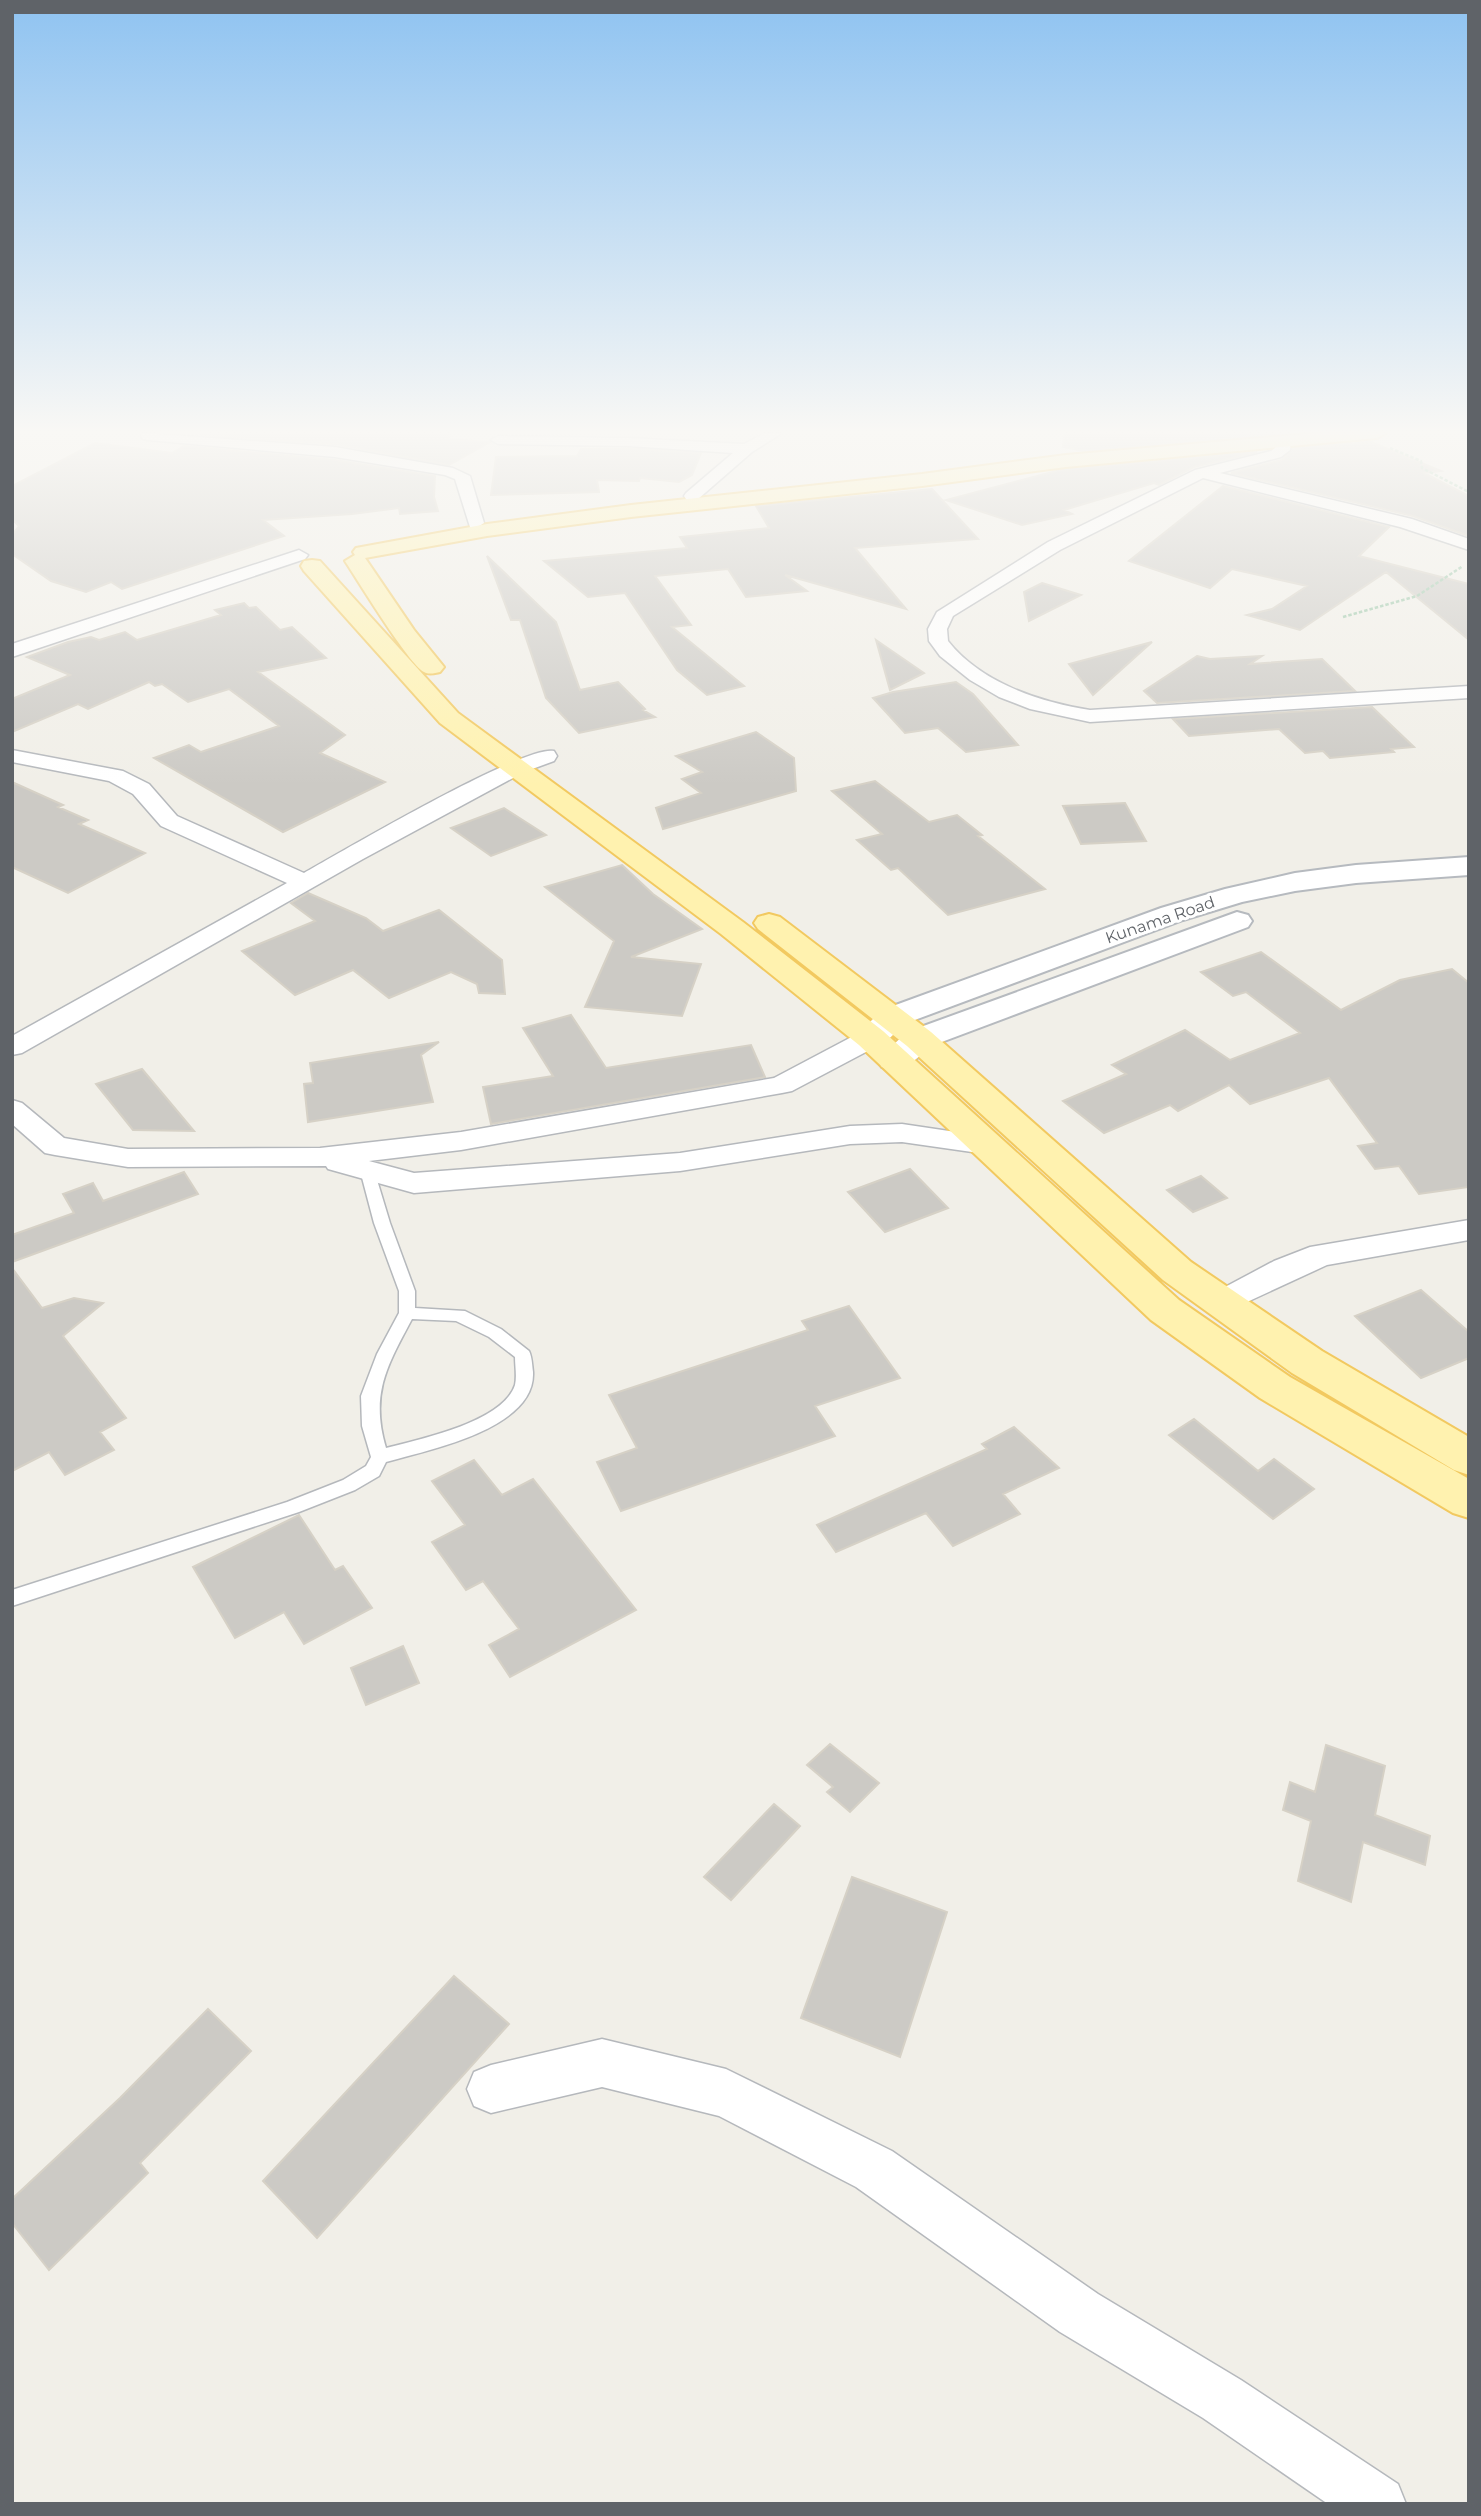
<svg xmlns="http://www.w3.org/2000/svg" width="1481" height="2516" viewBox="0 0 1481 2516" font-family="Montserrat,sans-serif">
	<rect width="100%" height="100%" fill="#f1efe8"/>
	<!-- building -->
	<path fill="#cccac5" stroke="#d6d1c6" stroke-width="2" d="M205 433H452L448 439 490 442 449 465 335 444 202 435Z
		M1064 433H1292L1084 451 1063 447Z
		M1371 442 1441 471 1424 473 1469 496V536L1413 516 1231 473 1282 460 1293 448Z
		M95 443 172 453 184 446 335 460 435 476 434 497 438 511 400 514 399 508 352 514 263 520 284 536 122 589 111 582 86 592 51 581 12 554V535L19 526 12 519V486Z
		M581 449H639L701 453 692 475 679 482 640 478 639 481 597 480 599 492 491 495 496 457 577 456Z
		M1257 452 1194 467 1159 485 1154 483 1064 510 1072 514 1022 525 946 500 1060 470Z
		M1223 486 1389 527 1359 556 1469 584V640L1386 572 1300 630 1247 615 1272 609 1307 586 1232 569 1210 588 1129 561Z
		M932 489 978 539 855 548 906 609 785 575 807 591 746 597 728 569 655 576 691 625 672 627 744 686 707 695 677 670 625 593 588 597 544 561 687 548 680 537 769 528 756 506Z
		M487 556 556 622 580 690 618 682 645 709 643 710 655 717 579 733 546 698 520 620H511Z
		M1042 583 1081 595 1029 621 1024 592Z
		M244 603 249 608 256 607 280 630 292 627 326 658 258 672 345 735 320 753 385 782 283 832 154 758 189 745 201 752 279 726 229 689 188 702 162 684 155 686 149 682 88 709 78 704 12 732V699L70 675 27 657 68 642 91 637 99 640 125 632 137 640 221 615 215 610Z
		M876 640 924 673 890 690Z
		M1152 642 1093 695 1069 664Z
		M1197 656 1210 659 1262 656 1250 664 1322 659 1355 691 1157 703 1144 691Z
		M956 682 973 694 1018 745 966 752 938 728 905 733 873 698 893 692Z
		M1372 707 1414 747 1391 749 1394 752 1330 758 1323 751 1305 753 1279 729 1189 736 1173 719Z
		M756 732 794 758 796 791 663 829 656 808 701 793 682 779 702 772 676 756Z
		M875 781 929 822 957 815 982 835 978 836 1045 889 948 915 898 868 891 870 857 840 882 834 832 791Z
		M12 782 63 805 58 807 88 820 79 824 145 853 68 893 12 867Z
		M1125 803 1146 841 1081 844 1063 806Z
		M504 808 546 835 491 856 451 828Z
		M622 865 653 894 702 929 631 957 701 964 682 1016 585 1007 614 941 545 887Z
		M308 893 366 918 383 931 439 910 502 960 505 994 479 993 477 984 451 972 389 998 353 970 295 995 242 951 315 921 291 903Z
		M1261 952 1341 1010 1400 980 1452 969 1469 983V1187L1419 1194 1399 1166 1375 1169 1358 1146 1377 1143 1329 1078 1250 1104 1229 1085 1178 1111 1170 1105 1104 1133 1063 1101 1126 1074 1112 1065 1185 1030 1230 1060 1300 1033 1246 992 1233 996 1201 972Z
		M571 1015 606 1068 751 1045 765 1077 491 1124 483 1087 553 1076 523 1028Z
		M439 1042 421 1055 433 1102 308 1122 304 1084 313 1083 310 1063Z
		M142 1069 194 1131 133 1130 96 1084Z
		M910 1169 948 1208 885 1232 848 1192Z
		M184 1172 198 1194 12 1262V1235L74 1213 63 1194 93 1183 103 1201Z
		M1201 1176 1227 1198 1193 1212 1167 1190Z
		M12 1268 42 1308 74 1298 103 1303 63 1336 126 1418 100 1432 114 1450 65 1475 49 1452 12 1471Z
		M1421 1290 1469 1332V1358L1421 1378 1355 1316Z
		M849 1306 900 1378 815 1406 835 1436 621 1511 597 1462 637 1448 609 1395 808 1330 802 1321Z
		M1194 1419 1258 1471 1274 1459 1314 1489 1273 1519 1169 1435Z
		M1014 1427 1059 1468 1003 1494 1020 1514 953 1546 926 1513 836 1552 817 1525 987 1449 982 1444Z
		M474 1460 502 1495 533 1479 636 1610 510 1677 489 1645 519 1629 483 1581 466 1590 432 1542 465 1525 432 1481Z
		M299 1515 335 1570 343 1566 372 1608 304 1644 284 1612 235 1638 193 1567Z
		M403 1646 419 1683 366 1705 351 1668Z
		M830 1744 879 1783 850 1812 827 1792 833 1787 807 1765Z
		M1326 1745 1385 1766 1375 1815 1430 1836 1425 1865 1363 1842 1351 1902 1298 1881 1311 1821 1283 1810 1290 1782 1315 1792Z
		M774 1804 800 1826 731 1900 704 1877Z
		M852 1877 947 1912 900 2057 801 2018Z
		M454 1976 509 2024 317 2238 263 2181Z
		M208 2009 251 2051 140 2163 148 2173 49 2270 12 2223V2199L120 2098Z"/>
	<g fill="none" stroke-linecap="round" stroke-linejoin="round">
		<defs>
			<path id="lane" d="M367 1165 374 1170 390 1223 415 1291V1308L465 1311 501 1329 529 1351C532 1357 532 1364 533 1372 536 1429 428 1450 386 1462L379 1476 355 1490 299 1512 12 1606V1590L287 1502 343 1480 366 1466 371 1457 362 1426 361 1396 377 1354 399 1313V1291L374 1223 360 1170ZM412 1319 456 1321 489 1337 515 1357C515 1366 517 1376 515 1385 503 1422 420 1439 386 1448 370 1394 387 1366 412 1319Z"/>
			<path id="street" d="M143 433 335 447 453 468 470 476 484 523 476 528 470 527 455 479 445 475 335 457 148 440 143 439 141 436Z
				M765 433H782L752 452 698 499H686L684 496 686 493 733 453 628 446 498 444 491 440 498 436 628 438 744 444Z
				M1284 436 1291 440 1290 450 1281 457 1220 473 1412 519 1469 539V550L1400 527 1203 478 1060 550 953 616 947 629 948 641C981 683 1040 702 1090 710L1469 686V698L1090 722 1030 709 999 697 970 680 940 656 929 641 928 629 937 612 1048 542 1195 470 1271 451 1275 448 1279 437Z
				M299 550 308 555 305 559 12 657V644Z
				M12 750 123 771 149 784 177 816 304 873C341 852 525 744 554 751L557 756 554 761 524 772 363 859 22 1053 12 1055V1036L287 883 161 826 133 794 109 781 12 762Z
				M871 1030 881 1032 885 1038 881 1044 792 1091 782 1093 461 1150 369 1161 414 1173 680 1153 850 1126 902 1124 996 1138 1001 1145 996 1152 986 1154 902 1142 850 1144 680 1171 414 1193 328 1169 326 1166 128 1167 55 1155 45 1153 12 1124V1100L22 1103 64 1138 128 1149 320 1148 461 1132 774 1078 861 1032Z
				M1469 1220V1240L1327 1265 1221 1314 1210 1311 1205 1303 1210 1295 1274 1261 1310 1247Z
				M602 2039 726 2069 892 2151 1098 2294 1241 2380 1398 2484 1406 2504H1328L1203 2418 1060 2332 856 2187 719 2116 602 2087 491 2113 474 2106 467 2089 474 2072 491 2065Z"/>
			<path id="secondary" d="M1469 857V875L1356 883 1295 891 1242 902 1183 920 904 1024C890 1038 881 1050 859 1045L854 1038 882 1010 1161 908 1225 889 1295 873 1356 865Z
				M1237 912 1248 915 1252 921 1248 927 931 1046C915 1060 904 1073 882 1067L877 1060 907 1032Z"/>
			<path id="primary" d="M1319 433H1386L1377 438 1066 467 922 486 631 517 487 536 365 558 414 630 444 667 440 672C435 673 429 675 424 672 408 663 359 582 345 561L355 555 353 552 356 548 487 524 631 505 922 474 1066 455Z
				M312 560 320 561 458 713 743 922 883 1031 1179 1300 1290 1377 1469 1479V1518L1453 1513 1260 1398 1151 1320 859 1045 721 934 440 723 304 571 301 566 304 561Z
				M769 914 780 917 931 1032 1191 1262 1322 1351 1469 1437V1475L1454 1470 1292 1373 1163 1280 907 1046 758 929 754 923 758 917Z"/>
		</defs>
		<!-- lane casing -->
		<use href="#lane" stroke="#b5b8bc" stroke-width="3"/>
		<!-- street casing -->
		<use href="#street" stroke="#b5b8bc" stroke-width="3"/>
		<!-- secondary casing -->
		<use href="#secondary" stroke="#b6babf" stroke-width="4"/>
		<!-- primary casing -->
		<use href="#primary" stroke="#f2c960" stroke-width="4"/>
		<!-- path -->
		<path stroke="#9cc7a9" stroke-width="2.5" stroke-dasharray="3.5 2" stroke-linecap="butt" d="M1390 448 1421 461 1422 468 1469 492
			M1343 617 1417 596 1463 566"/>
		<!-- lane -->
		<use href="#lane" fill="#fff" fill-rule="evenodd"/>
		<!-- street -->
		<use href="#street" fill="#fff" fill-rule="evenodd"/>
		<!-- secondary -->
		<use href="#secondary" fill="#fff" fill-rule="evenodd"/>
		<!-- primary -->
		<use href="#primary" fill="#fff2af" fill-rule="evenodd"/>
	</g>
	<!-- sky -->
	<linearGradient id="sky" x2="0" y2="1"><stop stop-color="#8fc3f1"/><stop offset="0.55" stop-color="#f9f8f5"/><stop offset="1" stop-color="#f9f8f5" stop-opacity="0"/></linearGradient>
	<rect width="1481" height="785" fill="url(#sky)"/>
	<g text-anchor="middle" dominant-baseline="central" stroke-width="6" stroke-linejoin="round" paint-order="stroke">
		<!-- far-street labels -->
		<g font-size="16" fill="#5f6368" stroke="#fff">
			<text transform="translate(1160 920) rotate(-19)">Kunama Road</text>
		</g>
	</g>
	<!-- border -->
	<rect width="1481" height="2516" fill="none" stroke="#5f6368" stroke-width="28"/>
</svg>
